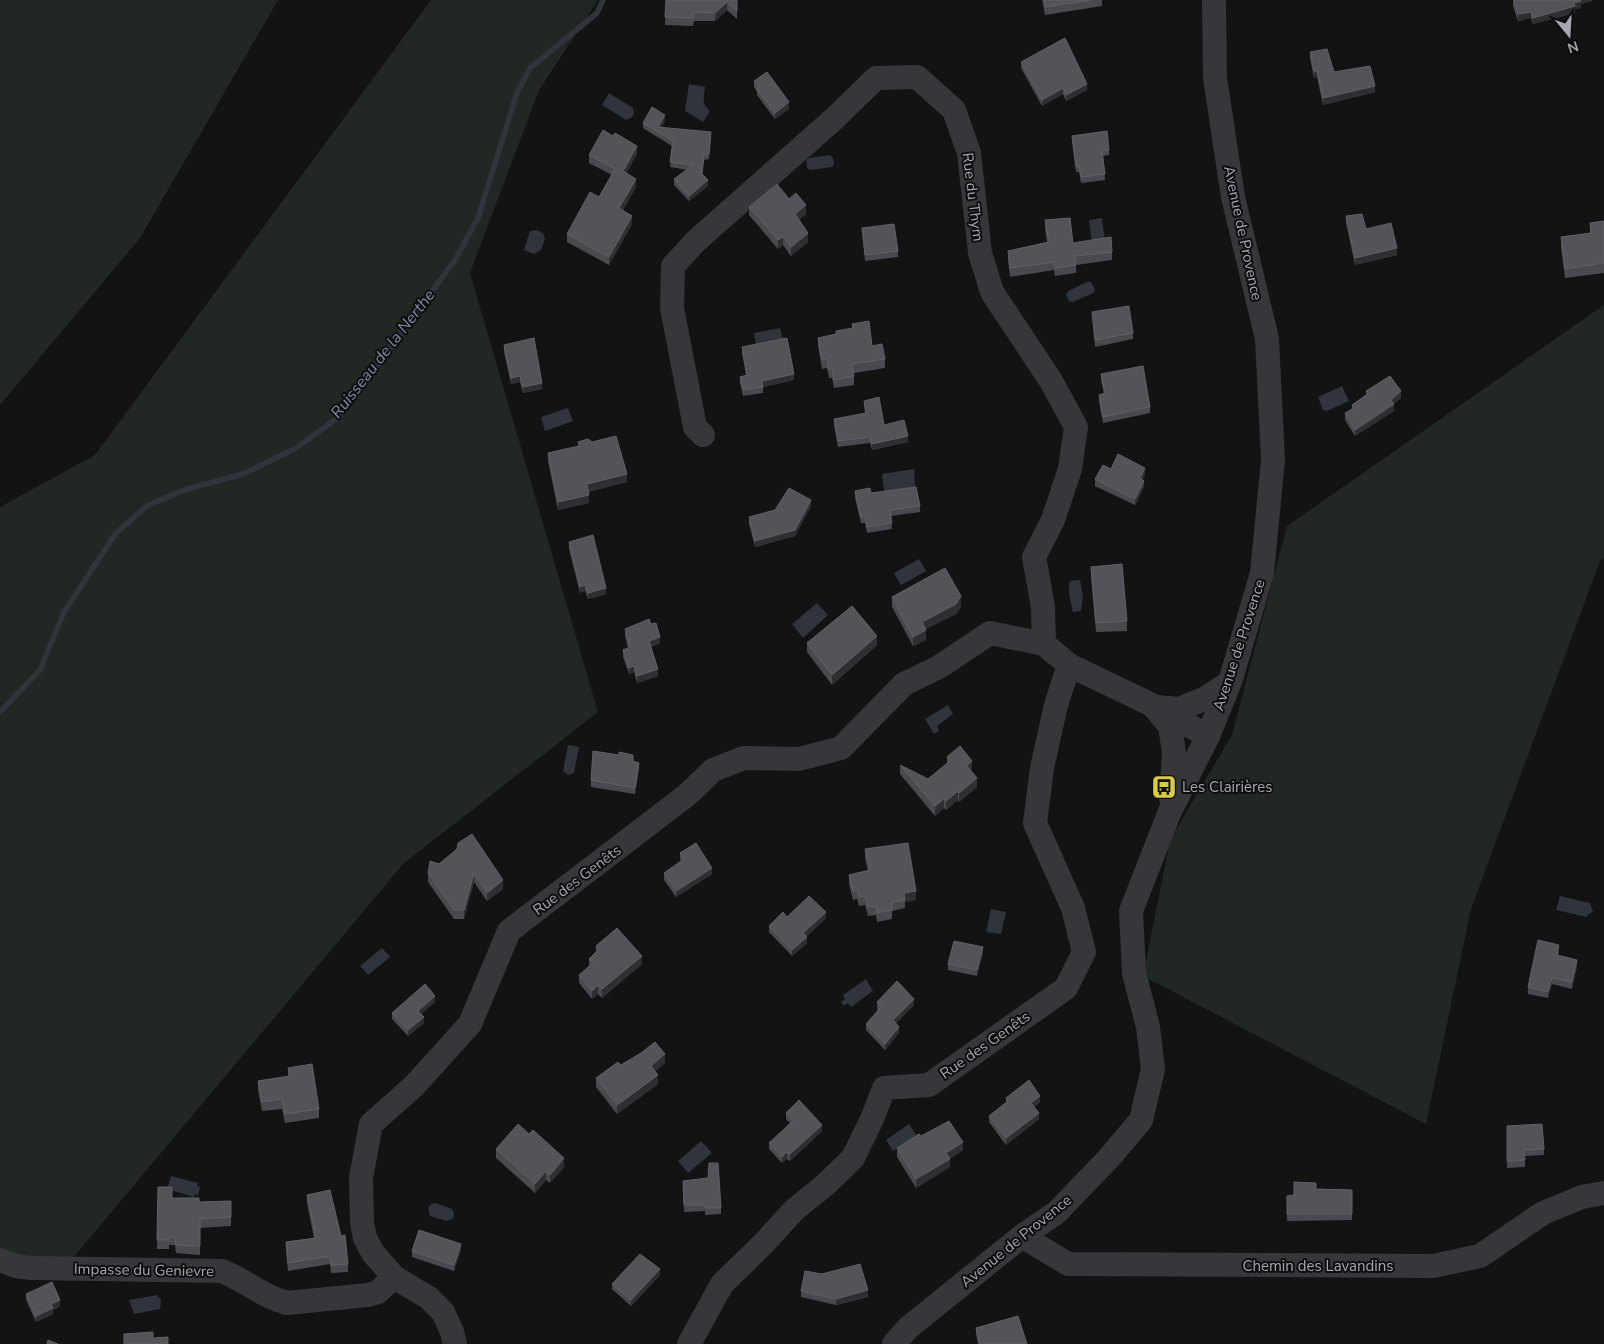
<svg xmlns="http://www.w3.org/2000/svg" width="1604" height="1344" viewBox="0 0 1604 1344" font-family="'Nunito Sans',sans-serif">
	<rect width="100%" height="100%" fill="#131314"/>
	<!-- green -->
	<path fill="#212824" d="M0 0H278L140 238 0 405Z
		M431 0H598L539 90 470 273 598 712 404 863 57 1277 0 1272V507L95 455Z
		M1604 305V558L1600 561 1471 909 1426 1124 1143 976 1170 840 1232 735 1287 526Z"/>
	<!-- water -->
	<path fill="#30343d" d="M689 84 705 87C704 97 701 104 710 111L703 122 685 111Z
		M609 93 633 108 634 114 632 117 626 120 602 105Z
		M830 155 833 158 834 164 832 167 810 170 807 168 806 160 809 158Z
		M1102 218 1105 241 1092 242 1089 220Z
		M536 230 543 233 545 239 541 250 534 254 524 250 530 231Z
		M1087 282H1091L1095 290 1093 293 1073 302 1069 301 1066 295 1068 291Z
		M780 328 783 340 756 345 754 333Z
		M1342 386 1349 401 1327 411 1323 410 1318 397Z
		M568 408 573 421 545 431 541 417Z
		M914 469 915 487 884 491 882 474Z
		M919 559 926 571 901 585 894 573Z
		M1080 580 1083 596 1081 611 1073 612C1071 601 1067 592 1070 581Z
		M817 603 828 615 803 638 792 624Z
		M948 705 953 714 937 726 939 731 934 734 925 719Z
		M568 745 579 747 574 773 568 775 563 771Z
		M1560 896 1590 903 1593 912 1587 915V917L1556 910Z
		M991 909 1006 912 1001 934 986 932Z
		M382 948 390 957 368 975 360 966Z
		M866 979 873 991 851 1007 848 1003 844 1006 841 1002 845 999 843 995Z
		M909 1124 917 1136 893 1151 886 1140Z
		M701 1141 712 1153 688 1173 678 1161Z
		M171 1176 198 1183 197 1186 200 1187 198 1195 195 1194 194 1197 167 1189Z
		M435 1203 452 1209 454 1213 453 1219 446 1221 430 1216 428 1208 431 1204Z
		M157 1295 161 1300 160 1309 134 1314 129 1300Z"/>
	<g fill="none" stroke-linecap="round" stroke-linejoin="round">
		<!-- stream -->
		<path stroke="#30343d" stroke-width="5.5" d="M0 712 40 670 64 612 116 533 147 506 184 490 243 474 296 448 340 416 455 260 478 218 517 93 530 68 597 13 603 0"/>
		<!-- minor -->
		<path stroke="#37363a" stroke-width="24" d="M703 435 695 427 672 308 673 266 696 241 835 118 876 78 917 77 954 110 969 153 980 253 992 292 1051 381 1076 427 1070 469 1053 520 1034 557 1043 607 1044 644
			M1156 707 1179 709 1204 699 1230 682
			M1155 708 1170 726 1174 752 1171 799
			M1022 1236 1068 1264 1433 1266 1480 1256 1543 1213 1582 1197 1604 1193
			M0 1260 16 1266 32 1268 222 1271C245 1280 263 1297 287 1303L368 1295 378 1292 394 1277
			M455 1344 452 1332 443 1312 429 1298 394 1277 373 1253 365 1238 362 1222 361 1178 371 1124 414 1086 470 1024 509 931 687 795 713 770 744 758 799 759 841 748 904 684 939 667 990 633 1044 644 1069 665 1148 703 1208 736
			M689 1344 722 1284 765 1242 794 1210 824 1186 853 1158 872 1119 884 1088 929 1085 1066 988 1084 952 1073 908 1035 823 1042 768 1056 705 1069 665
			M894 1344 908 1328 1022 1236 1056 1213 1109 1158 1141 1120 1153 1069 1148 1027 1134 973 1131 911 1170 811 1208 736 1230 682 1262 573 1273 460 1267 339 1233 197 1215 78 1214 0"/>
	</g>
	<!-- wall -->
	<path fill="#49494f" d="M666 0 737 1V19L727 10 715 21H694L693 26 665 25Z
		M1042 0H1102V6L1045 15Z
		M1513 0H1592V1L1581 4V8L1575 9V13L1533 24 1531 18 1518 21 1513 6Z
		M1310 52 1334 72 1375 92 1323 105 1317 77 1314 78 1310 58Z
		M1021 62 1087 90 1066 101 1063 94 1042 106 1021 68Z
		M754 81 789 109 775 119 757 95V92L754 87Z
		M665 121 661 128 711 137 709 159 704 160 702 174 708 186 689 201 674 185V179L687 170 670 167 672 146 643 128V123Z
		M1072 136 1109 150V155L1103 156 1105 180 1081 183 1079 172H1076L1072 141Z
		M637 154 626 173 636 187 623 210 632 224 609 265 567 242V234L599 197 612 175 589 163V155Z
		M789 199 806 214 799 220 808 242 791 256 783 245 778 249 749 215V207Z
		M1346 216 1366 229 1397 255 1355 265 1346 223Z
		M1045 220 1073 243 1112 252V260L1076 265V273L1055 276 1054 270 1010 277 1008 260V251L1047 242 1045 229Z
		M1604 221V273L1565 278 1561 247V237L1590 233V223Z
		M862 228 898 251V257L865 261Z
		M1092 312 1133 333V339L1095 347Z
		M852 324 872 346 885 359V368L854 373V385L834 388 832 378H829L827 368 822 369 818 346V338L836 334 852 328Z
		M504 345 542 389 523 393 520 382 511 384 504 352Z
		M742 347 794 380 763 387V393L743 396 740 383V377L746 375 742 353Z
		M1101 374 1150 407V413L1103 423 1099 401V395L1104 394 1101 380Z
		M1366 391 1401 398 1393 404 1394 411 1355 436 1345 420V413L1352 409V405L1366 395Z
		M864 401 884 425 908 442 872 450 870 443 838 447 834 425V419L865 414Z
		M578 446 627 482 588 492 589 503 558 510 548 461V453Z
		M1111 469 1145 474 1142 480 1144 487 1135 505 1095 486V479Z
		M855 491 871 493 920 506V512L891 516 892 529 867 533 865 523H861L855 498Z
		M811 506 795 536 755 547 749 524V517Z
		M569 542 606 594 588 599 585 591 580 593 569 549Z
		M1091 567 1127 621V631L1096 632 1091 577Z
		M892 597 961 606 956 614 925 629 926 640 913 646 892 607Z
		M651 624 660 643 651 647 658 676 637 683 634 672 629 674 623 657V650L628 648 625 636V629Z
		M807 643 877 645 832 685 807 652Z
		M947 757 972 770 971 771 977 787 959 802 958 800 946 810 944 808 935 816 900 774V765L928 779 947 763Z
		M633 761 639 769 635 794 591 787V780Z
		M457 849 503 889 487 901 474 882 464 919H454L428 882V873Z
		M865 849 916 900 905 902V908L892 911V919L877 922 876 915 868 916 865 905 859 906 857 899 853 900 849 884V875L868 871 865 858Z
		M680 853 712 874 676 897 664 880V873L681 861 680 859Z
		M787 917 826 918 807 936V943L792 956 769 932V926Z
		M596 946 642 964 602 998 598 994 592 999 579 983V975L589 967V959L596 952Z
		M1559 951 1558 956 1577 966 1572 989 1552 984 1548 998 1528 994V987Z
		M983 953 977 976 948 970V964Z
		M435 1002 421 1014 424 1023 408 1036 392 1019V1013Z
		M877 1002 914 1005 896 1023 899 1033 885 1050 866 1030V1024L878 1010 877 1009Z
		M665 1063 655 1071 658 1084 617 1114 596 1087V1078L621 1065Z
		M288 1068 319 1109V1118L285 1123 282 1109 262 1111 258 1090V1081L288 1076Z
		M1006 1098 1040 1102 1034 1107 1039 1119 1006 1145 989 1122V1116L1006 1103Z
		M786 1113 822 1131 790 1161 787 1159 782 1163 769 1149V1143L790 1123 786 1119Z
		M1507 1126 1544 1149V1155L1525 1156V1167L1507 1168Z
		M921 1136 963 1150 950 1159V1167L916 1188 897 1157V1148Z
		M496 1149 564 1167 550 1183 546 1180 535 1193 496 1158Z
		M683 1181 721 1208V1214L705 1215V1211L684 1212Z
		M158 1187 172 1198 199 1202 231 1201V1226L200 1228V1255L176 1253 175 1245H169V1249H157Z
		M1316 1189 1352 1190V1220L1287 1221V1196L1294 1195Z
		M307 1195 341 1236 348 1264V1272L331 1273 330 1264 288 1271 286 1250V1242L314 1238 307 1203Z
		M461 1250 454 1271 412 1257V1251Z
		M660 1275 631 1306 612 1289V1284Z
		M801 1291 868 1297 836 1305 801 1297Z
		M26 1294 60 1306 53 1310V1314L36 1322 26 1300Z
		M976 1328 1027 1344H978L976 1334Z"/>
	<!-- shaded-wall -->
	<path fill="#2f2f33" d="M1580 0H1592V1L1581 4V8L1575 9V13L1533 24V18L1574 3Z
		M727 2V10L715 21V13Z
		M1531 12V18L1518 21V14Z
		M1314 71H1317V77L1314 78Z
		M1087 84V90L1066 101V95Z
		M1375 86V92L1323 105V98Z
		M1063 88V94L1042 106V100Z
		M789 102V109L775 119V113Z
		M665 115V121L658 133V127Z
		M637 146V154L623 180V171Z
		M636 179V187L619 217V208Z
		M708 180V186L689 201V196Z
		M806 205V214L795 223V214Z
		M632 216V224L609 265V257Z
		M808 233V242L791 256V247Z
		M783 237V245L778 249V240Z
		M1397 248V255L1355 265V258Z
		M794 374V380L762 387V381Z
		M520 376V382L511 384V378Z
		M542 383V389L523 393V387Z
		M1401 391V398L1391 406 1394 404V411L1355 436V430Z
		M908 436V442L872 450V444Z
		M1145 468V474L1140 485V478Z
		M627 474V482L587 492V484Z
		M1144 481V487L1135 505V499Z
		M589 495V503L558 510V502Z
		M811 500V506L795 536 755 547V541Z
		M585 585V591L580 593V587Z
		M606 588V594L588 599V593Z
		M961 596V606L956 614 922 631V622Z
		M926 630V640L913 646V637Z
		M877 636V645L832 685V675Z
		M660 637V643L649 647V641Z
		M634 666V672L629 674V668Z
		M658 669V676L637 683V676Z
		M972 761V770L967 775V766Z
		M639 763V769L635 794V788Z
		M977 778V787L959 802V793Z
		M958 791V800L946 810V801Z
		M944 799V808L935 816V806Z
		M712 868V874L676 897V891Z
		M474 873V882L464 919V910Z
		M503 880V889L487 901V893Z
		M916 891V900L905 902 904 893Z
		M826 912V918L803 939V933Z
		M807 937V943L792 956V950Z
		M983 947V953L977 976V970Z
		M642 956V964L602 998V989Z
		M1577 960V966L1572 989V982Z
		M1552 978V984L1548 998V992Z
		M598 985V994L592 999V991Z
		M435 996V1002L418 1017V1011Z
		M914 999V1005L893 1027V1020Z
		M424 1017V1023L408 1036V1030Z
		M899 1027V1033L885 1050V1044Z
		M665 1054V1063L651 1075V1066Z
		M658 1075V1084L617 1114V1105Z
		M1040 1096V1102L1031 1109V1103Z
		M1039 1113V1119L1006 1145V1138Z
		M822 1125V1131L790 1161V1154Z
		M963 1142V1150L950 1159V1167L916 1188V1179L946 1153Z
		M787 1152V1159L782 1163V1157Z
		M564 1158V1167L550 1183V1175Z
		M546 1171V1180L535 1193V1184Z
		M461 1244V1250L454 1271V1265Z
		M660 1269V1275L631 1306V1300Z
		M868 1290V1297L836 1305V1299Z
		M60 1300V1306L53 1310V1314L36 1322V1316L51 1304Z"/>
	<!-- building -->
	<path fill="#535359" stroke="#606067" d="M666 0H737V11L727 2 715 13 694 12 693 18 665 17Z
		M1044 0H1091L1045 7Z
		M1514 0H1580L1581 1 1574 3 1575 6 1533 18 1531 12 1518 14Z
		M1065 38 1087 84 1066 95 1063 88 1042 100 1021 62Z
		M1327 49 1334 72 1370 66 1375 86 1323 98 1317 71H1314L1310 52Z
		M767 72 789 102 775 113 757 89 759 87 754 81Z
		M652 107 665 115 658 127 711 132 709 154H704L702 174 708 180 689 196 674 179 693 165 670 162 673 141 643 123Z
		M603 130 613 136 615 133 637 146 623 171 636 179 619 208 632 216 609 257 567 234 590 192 599 197 615 169 589 155Z
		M1107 131 1109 150 1102 151 1105 174 1081 177 1079 166 1076 167 1072 136Z
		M777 184 789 199 796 193 806 205 795 214 808 233 791 247 783 237 778 240 749 207Z
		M1362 214 1366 229 1391 223 1397 248 1355 258 1346 216Z
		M1070 218 1073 243 1111 237 1112 252 1075 256 1076 265 1055 268 1054 262 1010 268 1008 251 1049 242 1045 220Z
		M1604 221V263L1565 269 1561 237 1591 233 1590 223Z
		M894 224 898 251 865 255 862 228Z
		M1129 306 1133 333 1095 340 1092 312Z
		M869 321 872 346 882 344 885 359 852 364 854 376 834 380 832 369 829 370 827 359 822 360 818 338 836 334V331L853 328 852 324Z
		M534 338 542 383 523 387 520 376 511 378 504 345Z
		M787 338 794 374 762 381 763 387 743 390 740 377 747 375 742 347Z
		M1143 366 1150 407 1103 417 1099 395 1105 393 1101 374Z
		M1390 376 1401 391 1391 400 1394 404 1355 430 1345 413 1354 408 1352 405 1369 393 1366 391Z
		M879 397 884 425 904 420 908 436 872 444 870 437 838 441 834 419 866 413 864 401Z
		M616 436 627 474 587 484 589 495 558 502 548 453 579 446 578 442 588 439 592 442Z
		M1118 454 1145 468 1140 478 1144 481 1135 499 1095 479 1103 465 1111 469Z
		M916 487 920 506 890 510 892 523 867 527 865 516 861 517 855 491 870 488 871 493Z
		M789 488 811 500 795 530 755 541 749 517 775 510Z
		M593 535 606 588 588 593 585 585 580 587 569 542Z
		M1122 564 1127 621 1096 623 1091 567Z
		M945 568 961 596 956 604 922 622 926 630 913 637 892 597Z
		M852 606 877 636 832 675 807 643Z
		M649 619 651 624 656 623 660 637 649 641 658 669 637 676 634 666 629 668 623 650 630 647 625 629Z
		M960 746 972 761 967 766 977 778 959 793 958 791 946 801 944 799 935 806 900 765 928 779 950 761 947 757Z
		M593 751 619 755V752L633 755V761L639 763 635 788 591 780Z
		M472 834 503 880 487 893 474 873 464 910H454L428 873 430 861 439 864 457 849 458 843Z
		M696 843 712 868 676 891 664 873 684 859 680 853Z
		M908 843 916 891 904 893 905 900 892 902V910L877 913 876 906 868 907 865 896 859 897 857 890 853 891 849 875 870 870 865 849Z
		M809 896 826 912 803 933 807 937 792 950 769 926 783 912 787 917Z
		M617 928 642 956 602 989 598 985 592 991 579 975 593 963 589 959 598 950 596 946Z
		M1538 940 1559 945 1557 955 1577 960 1572 982 1552 978 1548 992 1528 987Z
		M954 941 983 947 977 970 948 964Z
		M897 981 914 999 893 1020 899 1027 885 1044 866 1024 881 1007 877 1002Z
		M425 984 435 996 418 1011 424 1017 408 1030 392 1013Z
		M655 1042 665 1054 651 1066 658 1075 617 1105 596 1078 618 1062 621 1065 641 1053Z
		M312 1064 319 1109 285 1114 282 1099 262 1102 258 1081 290 1076 288 1068Z
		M1029 1080 1040 1096 1031 1103 1039 1113 1006 1138 989 1116 1008 1101 1006 1098Z
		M799 1100 822 1125 790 1154 787 1152 782 1157 769 1143 793 1121 786 1113Z
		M949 1121 963 1142 946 1153 950 1159 916 1179 897 1148 919 1134 921 1136Z
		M518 1124 529 1134 533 1130 564 1158 550 1175 546 1171 535 1184 496 1149Z
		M1542 1124 1544 1149 1524 1150 1525 1160 1507 1161V1126Z
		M709 1163H718L721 1208H705V1205H684L683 1181 708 1178Z
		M1294 1182 1316 1183V1189L1352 1190V1214H1287V1196L1294 1195Z
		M158 1187H172V1198H199V1202L231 1201V1217L200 1219V1246L176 1245 175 1237H169V1240H157Z
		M330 1190 341 1236 345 1235 348 1264 331 1265 330 1256 288 1263 286 1242 316 1238 307 1195Z
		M419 1230 461 1244 454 1265 412 1251Z
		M640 1254 660 1269 631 1300 612 1284Z
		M860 1264 868 1290 836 1299 801 1291 805 1271 822 1274Z
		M52 1282 60 1300 51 1304 53 1308 36 1316 26 1294Z
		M1018 1316 1027 1344H980L976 1328Z
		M153 1332V1338L168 1337V1344H124V1334Z
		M48 1340 58 1344H47Z"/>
	<!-- icons -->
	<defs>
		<symbol id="bus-square" viewBox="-11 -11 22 22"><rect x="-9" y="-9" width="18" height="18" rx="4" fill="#d9cc45" stroke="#0e0e0f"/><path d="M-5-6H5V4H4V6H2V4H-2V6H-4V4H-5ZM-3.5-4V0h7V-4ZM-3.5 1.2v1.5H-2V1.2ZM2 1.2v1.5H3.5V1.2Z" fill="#111"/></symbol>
	</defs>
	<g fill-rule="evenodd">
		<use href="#bus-square" x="1150" y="773" width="28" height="28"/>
	</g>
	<g text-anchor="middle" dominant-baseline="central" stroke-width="4" stroke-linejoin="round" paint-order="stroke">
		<!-- street labels -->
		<g font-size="15" fill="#a6a7b3" stroke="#0e0e0f">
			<text transform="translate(973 197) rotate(83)">Rue du Thym</text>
			<text transform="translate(1243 233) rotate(78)">Avenue de Provence</text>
			<text transform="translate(1239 645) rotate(-72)">Avenue de Provence</text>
			<text transform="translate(577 880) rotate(-37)">Rue des Genêts</text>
			<text transform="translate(985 1045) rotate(-35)">Rue des Genêts</text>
			<text transform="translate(1016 1241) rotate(-39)">Avenue de Provence</text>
			<text x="1318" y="1266">Chemin des Lavandins</text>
			<text transform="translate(144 1270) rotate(1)">Impasse du Genievre</text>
		</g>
		<!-- poi labels -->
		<g font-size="15" fill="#a6a7b3" stroke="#0e0e0f" text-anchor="start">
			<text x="1182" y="787">Les Clairières</text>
		</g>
		<!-- water labels -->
		<g font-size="16" font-style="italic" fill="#818caa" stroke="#0e0e0f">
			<text transform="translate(383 354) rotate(-52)">Ruisseau de la Nerthe</text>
		</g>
	</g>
	<!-- north arrow -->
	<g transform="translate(1569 35) rotate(162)" stroke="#0e0e0f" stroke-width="4" paint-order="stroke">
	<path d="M0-4L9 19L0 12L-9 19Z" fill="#a6a7b3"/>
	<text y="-8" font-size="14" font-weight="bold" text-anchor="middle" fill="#a6a7b3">N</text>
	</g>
</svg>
